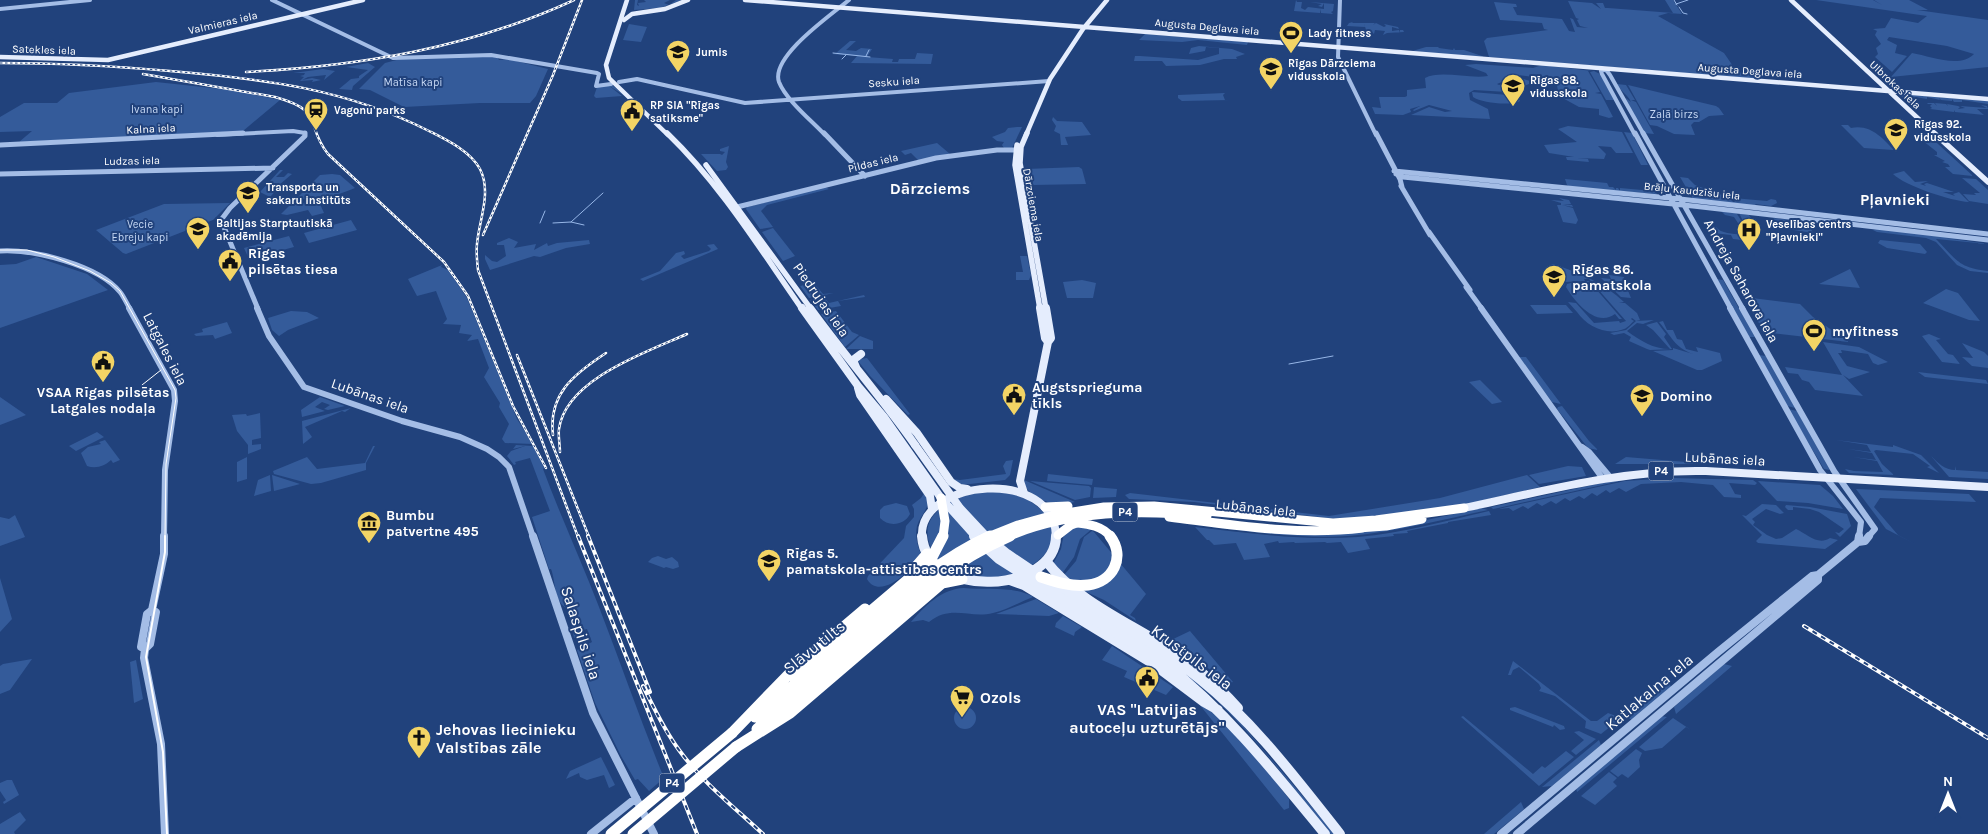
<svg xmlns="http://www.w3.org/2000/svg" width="1988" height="834" viewBox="0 0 1988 834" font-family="Karla,sans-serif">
	<rect width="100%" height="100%" fill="#21427c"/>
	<!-- green -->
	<path fill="#345b9a" d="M635 0H638L637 5 639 6 638 3 646 2 644 0H670L664 3 669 5 676 0H682L660 8 634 10Z
		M1296 0 1297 2H1306H1302L1301 8 1305 10 1308 7 1324 9V3L1322 7 1318 6 1322 4 1310 2 1334 4 1333 11 1331 12 1333 14 1321 13V9L1320 13 1294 11Z
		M1665 0H1673L1682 14 1668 13 1658 16 1724 53 1737 72 1755 75 1757 79 1489 57 1484 41 1487 38 1548 30 1544 29 1542 23 1500 20 1494 2 1516 4 1517 7H1513L1517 15 1562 19 1569 31 1575 32 1570 18 1573 19 1577 27 1588 28 1580 26 1577 20 1579 19 1576 18 1568 1 1592 3 1601 9 1596 3H1603L1605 8H1608L1673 13Z
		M1816 0H1873L1882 5 1874 0H1909L1928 10H1917L1988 20V67L1891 77 1912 53C1930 56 1960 69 1974 54L1947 46 1889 37 1887 40 1897 45 1895 53 1907 56 1892 72 1875 57 1878 54 1876 48 1881 44 1875 35 1877 31 1873 29 1885 28 1891 18 1918 23 1927 16Z
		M1353 22 1352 23H1375L1373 25 1376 23 1384 27 1386 26 1384 24 1398 27 1399 29 1392 27V31L1399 30V33L1400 30H1403L1404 32 1387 33 1383 35 1385 31 1375 30 1374 34 1370 30H1366L1364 23 1365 27 1347 26 1349 23Z
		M629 24 647 27 641 42 623 40Z
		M1146 33 1158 35 1248 42 1247 45 1198 40 1182 42 1139 40Z
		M850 41H856L846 50 856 51 861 48 872 49 867 57 893 59 892 62H898L899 59H915L917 53 933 54 931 64 851 63 857 56 832 54 836 53Z
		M1199 46 1232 49 1245 54 1236 57 1237 59H1224L1200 65 1166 66 1162 61H1134L1135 56H1140L1198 60 1219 54V48L1206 47 1205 51 1189 54 1191 48Z
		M1426 47H1438L1439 48 1453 50 1454 48 1455 50H1464L1485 57 1409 52Z
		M408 57H497L499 60 508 59 548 69 536 96 530 103H480L404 107 370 90 359 89 385 63Z
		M368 63 375 67 353 86 352 90 339 89 351 79 359 78V76L368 70 346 67Z
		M1476 64 1533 68 1542 65 1592 71H1588L1600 92 1595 93 1601 94 1613 117 1609 118 1599 115V109L1579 107 1559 96 1556 80 1518 75 1497 84 1499 85 1520 78 1534 82 1514 90 1502 86 1508 91 1507 92 1474 90 1469 93 1470 100 1488 109 1490 119 1411 115 1429 107 1445 112 1452 111 1429 105 1414 111 1413 110 1420 106 1410 109 1411 112 1403 115 1375 114 1372 107 1381 108 1379 97H1405L1407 96V90L1426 88 1425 78C1440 70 1469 79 1488 76L1486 73 1465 65Z
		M323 69 335 71 324 80 326 75 308 77 302 80 312 78 321 80 312 82 313 80 300 81 304 77 300 76 304 75 305 73H293Z
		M1594 71 1600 74 1614 100H1606L1590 72Z
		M156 82 231 90 280 100 243 131 19 142 32 131 0 132V117L24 103H57L69 93Z
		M1617 84 1626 85 1635 100H1631L1636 102 1654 134 1644 133 1627 101 1626 98 1631 102C1628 95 1622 93 1617 84Z
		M608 85 622 96 596 98 594 96 597 87 612 85 628 98Z
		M1628 85 1716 106 1719 108 1724 115 1709 116 1699 122H1694L1691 125 1695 135 1674 134 1657 126 1650 125Z
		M1472 92 1520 96 1517 97 1520 101C1510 106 1482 103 1473 97Z
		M1225 93 1223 95 1225 100H1231L1179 101H1182L1178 98V95Z
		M1898 94 1988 101V104L1962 100V102H1954L1952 99V101L1941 100 1939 98 1940 100 1927 97V99L1915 97 1908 102 1900 95 1909 96Z
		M1927 103H1934L1937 106 1935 103 1946 104 1948 106 1947 104 1958 106 1960 107 1958 109 1965 108 1960 106 1987 108 1981 105 1987 106 1988 109H1977L1984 115 1955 112 1954 110V112L1930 109 1932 108 1930 106 1932 104H1925H1928Z
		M1053 117 1057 121 1082 122 1091 135 1065 137 1068 145H1061L1060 134 1054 131 1056 126 1052 120Z
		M1841 125H1848L1851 128C1871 124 1882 138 1894 150L1864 148Z
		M1568 126 1622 132 1633 153H1616L1611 147 1598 146 1606 154 1604 159 1577 158 1588 159 1589 162 1567 160 1566 157H1574L1549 153 1544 145 1577 142 1558 129Z
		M1017 127H1022L1012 148H1004L1002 145 1004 142 997 141 992 137 1005 132 1008 128Z
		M1624 132 1632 133 1648 165H1641Z
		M1913 133H1926L1973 176 1953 174 1945 167H1950L1948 164 1942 162 1945 161 1934 155H1937V152Z
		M937 143 950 154 919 161 911 153 905 155 901 151Z
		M729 146 726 162 728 167 726 170 717 171 701 154H720L724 156 722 155 725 152 720 151V149Z
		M1079 167 1082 169 1086 184 1033 185 1029 183 1026 169Z
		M280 170H283L276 177H284L288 173 292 174 279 185H281L270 197 260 192Z
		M1904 171 1915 182 1928 181 1920 184 1926 186 1924 184 1927 183 1954 192H1943L1955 196 1953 194 1959 192 1969 202C1951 201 1905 186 1893 174Z
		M332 174 340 175 355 188C339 195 315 202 297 198L320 175Z
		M1680 177 1688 178 1695 185 1730 198 1733 202H1735L1733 198 1767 201 1771 199 1776 200 1777 203 1771 206 1755 204 1757 206 1693 199 1691 195 1698 191 1690 194Z
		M1962 178 1976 179 1988 190V204L1969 201 1963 194 1976 195 1974 193H1980Z
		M1565 179 1607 183 1609 187H1613L1616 190V188H1618L1620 191V188L1642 190 1651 187 1653 190 1642 193 1653 190 1657 194 1570 187 1567 185Z
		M825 187 829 189 767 205 761 211 773 227 760 229 746 209 747 207Z
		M1559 198 1569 200 1571 204H1563L1572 205 1573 207 1562 205 1573 208 1578 220 1576 224 1563 222 1557 205H1561V203L1551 200 1564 201Z
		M322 199 324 203 320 204 324 213 312 216 308 210 287 215 281 214 289 206Z
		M230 203 213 220 126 254 123 253 96 230 164 204Z
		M1721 211 1749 215 1753 221H1743L1739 213 1737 214 1754 241H1752L1733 239 1731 235 1713 233 1709 226 1716 227C1721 234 1733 233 1741 235L1740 236 1742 240H1750L1743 227 1740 226 1734 217 1725 215Z
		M1770 218 1807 221 1813 233 1781 228Z
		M351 220 357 230 309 243 304 233Z
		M773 228 795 256 783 261 762 232Z
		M1877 229 1985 241 1988 242 1945 238 1988 244 1936 239C1956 259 1958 268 1988 271V273L1970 271 1957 265 1936 242 1926 238 1877 232 1873 230Z
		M289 236 294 247 249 259 244 248Z
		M509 238 518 242 514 248 536 244 534 250 547 243 548 246 557 243 589 240 590 244 566 248 540 257 534 256 490 270 485 259V255L492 261 497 262 506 256 504 245H497V243Z
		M1880 240 1920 244 1927 252 1925 254 1887 248 1878 243Z
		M714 244 718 249 643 281 640 279 660 271 676 253 684 251 685 254 681 256 684 259 709 251 711 249 707 245Z
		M1020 256H1027L1031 275 1029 280H1016V272H1023Z
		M36 257 87 274 108 290 0 328V265L16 264Z
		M1553 264C1580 273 1604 283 1624 302L1619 303H1625L1637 313 1640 320 1636 321 1632 318 1631 319 1634 321C1631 323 1628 328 1624 329 1608 336 1587 327 1577 312H1582H1577L1568 302 1576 303 1594 323 1619 321 1620 323 1626 321 1589 279H1584L1585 281 1565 282 1564 286H1554L1550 281 1545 268Z
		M442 265 441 267 448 270 467 298 517 419 533 444 505 443 502 439 509 424 499 407 500 403 484 377 489 368 478 339 467 341 472 335 459 333 461 325 443 324 447 319 436 291 417 296 408 279Z
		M1850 269 1860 288 1819 284Z
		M1609 275 1624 277V280L1621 281 1625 283 1631 298 1621 297 1601 278 1611 279Z
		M1716 279 1723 280 1755 337H1749Z
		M1082 280 1096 283 1093 298H1067L1063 282Z
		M1586 281H1589L1622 319H1619L1615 314C1596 328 1575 302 1566 287L1567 284 1575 282 1589 284Z
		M814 283 823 294 834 293 809 298 800 286Z
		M1946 289 1958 293 1980 321 1969 320 1923 303Z
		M864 295 865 297 838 301 841 306 818 310 810 300 824 297 829 303Z
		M1744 297 1800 304 1813 317 1849 342 1764 332Z
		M1530 305H1566L1573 313 1537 314Z
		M291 311 307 312 319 318 288 330 279 336 272 330 268 318Z
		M836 311 852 332 859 335 845 347 821 314Z
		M1654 320 1643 324 1637 323 1627 331C1641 341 1653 349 1670 349L1653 330 1646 325 1657 322 1666 334 1664 337 1672 349 1650 350 1647 349 1629 341 1631 337 1624 333 1614 335 1610 333 1626 330 1636 321Z
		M1663 321 1667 330H1673L1677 339 1682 340 1686 349 1698 352 1696 347 1720 353 1722 361 1702 370H1697L1653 351 1673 350V348L1693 354C1674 347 1672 337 1659 322Z
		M227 322 232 333 215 339 213 335 196 336 194 334 203 332 202 329Z
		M1929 334 1941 339 1936 340 1948 354 1953 355 1960 364 1942 362 1922 336Z
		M860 336 873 341V349H846Z
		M1823 342 1859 347 1888 362 1878 365 1873 363 1868 354 1841 350 1842 353H1838L1847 366 1870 372 1849 379 1843 375 1863 396 1815 390 1809 382 1802 380 1798 374 1788 373 1785 367 1842 375Z
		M1962 343 1984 352 1988 356V368L1972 366 1962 357 1973 358Z
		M1759 355 1766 356 1796 408 1787 406Z
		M1518 357H1526L1561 404 1552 402Z
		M867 358 910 414 908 415 870 376 858 361 861 359Z
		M1918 372 1986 380 1988 384 1925 377Z
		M1480 380 1502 402 1492 404 1469 382Z
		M0 397 26 415 0 425Z
		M320 397 345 406 328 410 324 409 330 405 322 402 315 407 325 411 302 417 301 410Z
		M1562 406 1589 441 1598 450 1588 448 1557 409 1558 407Z
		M351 408 345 412 342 411 305 427 312 437 303 444 302 421Z
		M1788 409 1797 411 1830 470 1824 469Z
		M260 413 261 438 252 440V445L261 444V449L248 454V445L237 431 232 415 246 414 247 416Z
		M97 432 104 437 76 451 69 446Z
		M105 440 120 460 113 463 111 460C105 466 96 469 87 466L81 453 88 447 101 444 99 442Z
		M1836 440 1893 447V445L1921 455 1939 473 1927 467 1930 466 1913 454 1876 450 1874 451 1882 464 1894 475 1849 473 1845 469 1854 471 1883 472 1877 461 1853 457 1876 460 1872 453 1848 449 1871 452 1867 445Z
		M516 445 533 446 534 447 544 468 543 469C560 515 581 560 599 607 621 664 641 722 664 778L649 791 638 779 635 780 621 756 595 703 577 650 592 642 587 629 580 631 579 636 574 638 568 609C553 602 556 581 551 569H549L532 517 550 511 530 458 515 462 516 464 514 465 507 456 511 451 525 446 513 449Z
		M373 446H375L366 463V470L321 483 311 484 274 474 273 471 307 457 317 469 365 463Z
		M1931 456C1938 463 1945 470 1955 470V466L1956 470 1988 472V479L1949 477Z
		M247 457V479L237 482V462Z
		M1626 457 1698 463 1702 464H1615Z
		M1013 460 1010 475 1005 480 961 485 953 479 960 480 1006 474 1003 466 1006 461Z
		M1568 466 1582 467 1586 476 1539 484 1529 475Z
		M1048 474 1093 479 1092 485 1047 481Z
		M270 475 271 491 254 496 258 480Z
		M272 475 300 484 274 491Z
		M1527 475 1540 487 1459 506 1347 519 1327 518 1194 502 1129 499 1125 495 1130 493 1329 516 1440 498Z
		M1672 478 1753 480 1757 483 1755 485 1729 483 1735 494 1741 495V498L1724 497 1713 485 1681 482 1641 484 1626 492 1619 488 1610 493 1606 490 1597 496 1592 493 1584 499 1579 496 1570 501 1565 498 1556 504 1551 501 1542 506 1537 503 1528 509 1523 506 1513 511 1509 508 1498 509 1625 481Z
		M1024 480 1075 502C1070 503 1065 506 1060 505 1048 504 1023 494 1024 480Z
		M1616 480H1625L1498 508 1493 509 1491 507Z
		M1030 481 1089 486 1091 488 1090 497 1075 500Z
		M1758 481 1820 485 1833 496 1843 509 1808 503 1777 501Z
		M1094 487 1117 489 1116 497 1093 498Z
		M1856 489 1969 494 1976 502 1880 498 1874 507 1898 535 1917 545 1886 529Z
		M925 492C934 505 921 513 917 526 915 536 917 545 921 554 915 568 880 602 867 579L868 576 904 538 906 526 914 517V509L912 505 921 498Z
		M975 492C986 492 998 491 1009 493 1020 495 1031 501 1039 508 1080 547 1019 582 982 578 967 576 952 570 940 561 934 556 931 549 929 542 920 512 953 500 975 492Z
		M896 503 907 506 910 514C904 526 888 527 880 518V510L884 506Z
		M1762 504 1776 505 1784 513 1780 514 1766 509 1752 519 1755 522 1753 525 1767 535 1776 539 1782 538 1796 529C1807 534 1818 546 1830 538L1838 540 1825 549 1758 543 1756 541 1762 535 1742 515 1746 516Z
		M1786 505 1810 507 1847 514 1851 526 1840 537 1835 532 1839 533 1844 529 1819 512 1810 509 1793 507V510H1788L1785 507Z
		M1481 508 1488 510C1441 520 1395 532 1348 536 1297 539 1246 531 1195 525L1196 523 1279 532 1413 523Z
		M1489 511 1491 515 1448 522V523L1407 531 1408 533 1393 534 1394 536 1365 539 1370 549 1348 553 1341 542 1327 543 1325 542 1295 543 1294 542 1279 543 1278 541 1264 544 1270 557 1244 560 1236 543 1214 545 1209 540H1207L1195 527C1249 533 1303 541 1358 537 1402 533 1446 521 1489 511Z
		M15 515 25 537 0 546V517L9 519Z
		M1073 526 1093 528 1080 539 1074 557 1061 575 1053 564 1061 549 1064 533Z
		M1092 531 1094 532 1146 594 1130 615 1135 618 1136 621 1104 600 1082 590 1064 575 1076 561 1084 537Z
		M658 556 666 559 672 557 678 562 679 567 673 569 666 567 664 568 648 562 652 558Z
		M0 578 12 619 0 632Z
		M964 588C985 590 1016 586 1033 597 1020 602 1007 610 993 613 970 619 951 604 929 622L923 620 911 622C925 606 941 589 964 588Z
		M1036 599 1059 613 1049 616 996 614Z
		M1063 616 1082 627 1075 632 1074 636 1055 627 1056 623Z
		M1190 631 1233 682 1226 684 1212 671 1169 641Z
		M1112 646 1173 687 1166 695 1124 677 1127 671 1102 660Z
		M32 659 10 690 0 694V666L3 664Z
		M136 660 143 699 134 703 130 662Z
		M1166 661 1197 681 1233 714 1335 834H1330C1293 788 1258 739 1215 699 1199 685 1183 673 1166 661Z
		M1513 661 1591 721H1597L1608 713 1621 718 1601 734 1585 728 1586 721 1555 696 1539 691 1541 688 1539 684 1519 667 1513 670 1511 675H1508Z
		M1724 664 1732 666 1676 714 1674 707Z
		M1669 682 1671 687 1632 720 1627 717Z
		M1199 704C1237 724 1263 766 1289 799V808L1284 810Z
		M954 718a11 11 0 1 1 22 0a11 11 0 1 1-22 0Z
		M1515 707 1564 726 1565 729 1560 730 1554 725 1553 727 1510 710V708Z
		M1463 716 1533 774 1542 766 1545 768 1566 751 1574 757 1539 786 1461 717Z
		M1661 716 1667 717 1577 792 1576 788Z
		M1673 718 1691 730 1686 727 1662 748 1645 751 1639 747Z
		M1579 731 1596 739 1576 755 1571 751 1584 740 1574 732Z
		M1599 740 1601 745 1552 786 1542 787Z
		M1636 749 1642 753 1639 760 1640 767 1628 778 1622 774 1618 777 1610 771Z
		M601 757 615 785 609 788 604 775 587 780 580 777 579 773 566 779 570 771Z
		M1609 772 1617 778 1613 782 1617 786 1595 805 1581 796Z
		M7 780H12L19 795 4 804 3 802 6 800 0 791V783Z
		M1521 802 1524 809 1494 834H1484Z
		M20 812 26 820 14 832 15 834H0V824Z"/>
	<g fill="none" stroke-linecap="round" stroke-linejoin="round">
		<!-- stream -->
		<path stroke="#97b7e8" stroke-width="1" d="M1674 0 1677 5
			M1676 4 1688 0
			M1679 7 1683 13 1687 14
			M833 53 870 57
			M866 56 869 50
			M842 59 846 55
			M571 222 603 193
			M540 223 545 211
			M553 223 571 222 584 225
			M1289 364 1333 356"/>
		<!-- minor-far3 -->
		<path stroke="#a4bde6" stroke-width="4" d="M272 0 393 58 491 55 597 73 599 74 596 86 611 84
			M1340 0 1338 57 1376 135
			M0 9 90 0
			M1600 68 1607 71 1610 75 1644 135
			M1606 69 1601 71 1602 74 1635 135
			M619 82 637 79 745 103 1049 81
			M217 135 293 131 305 133V135
			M825 135C812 121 786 100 779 82 770 57 831 15 849 0"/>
		<!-- minor-far2 -->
		<path stroke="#a4bde6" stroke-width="5" d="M824 133 865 176
			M1376 133 1400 179 1402 187
			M1635 133 1731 309
			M1643 133 1743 309
			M0 145 243 133
			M1394 171 1680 199 1988 234
			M0 174 273 168
			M1396 174 1403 177 1693 206 1988 240
			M1401 186 1430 235
			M733 208 936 158 997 150H1020
			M1429 232 1470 290
			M0 251C33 249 98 265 120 292 124 297 127 304 130 309
			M1466 287 1482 309
			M258 309 221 220 230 208 305 136V133"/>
		<!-- minor-far1 -->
		<path stroke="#a4bde6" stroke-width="6" d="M129 308 174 390 175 401 165 470 164 537
			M257 308 269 336 304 387 402 421 460 437 487 449 499 457 509 467 533 537
			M1481 308 1603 479
			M1730 308 1820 470 1861 522 1859 537
			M1742 308 1834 471 1875 529 1868 537
			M1582 447 1589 452 1610 477"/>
		<!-- minor -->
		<path stroke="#a4bde6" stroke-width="8" d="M533 536 593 713 654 834
			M1858 542 1859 536
			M152 610 156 612 150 644 145 649 144 658 161 744 165 834
			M145 649 141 647 147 614 152 610 164 554V536
			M591 834 636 798
			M1501 834 1718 652 1812 576 1818 575 1858 542 1865 541 1869 536
			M1517 834 1818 580V575"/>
		<!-- major-far3 -->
		<path stroke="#e5edfd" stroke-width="4.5" d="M627 0 606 65 609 78 668 135
			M745 0 1988 99
			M1791 0 1936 135
			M624 20 632 14 665 9 688 0
			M0 57 108 60 363 0
			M1026 135 1050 79 1083 29 1107 0"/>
		<!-- major-far2 -->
		<path stroke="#e5edfd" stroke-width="5.5" d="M667 133C721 185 760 249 802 309
			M1027 133 1021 147 1020 163 1046 309
			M1934 133 1988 182
			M1017 145 1015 165 1040 309
			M706 165 811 309"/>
		<!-- major-far1 -->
		<path stroke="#e5edfd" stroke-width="8" d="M802 308 858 386 884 417 941 498
			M810 308C844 355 882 398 915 445
			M1040 308 1045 338 1048 342
			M856 367 853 360 861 354
			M858 388 860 395 930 496 932 509
			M886 399 917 433 951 482 960 488 967 489
			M1024 493 1020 481 1048 342 1051 338 1046 308
			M1464 508C1544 491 1624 469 1706 471L1988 487
			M922 537C918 479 1055 466 1056 537"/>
		<!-- major -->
		<path stroke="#e5edfd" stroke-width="10" d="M922 536C927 601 1056 593 1056 536
			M1046 561C1077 601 1126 621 1168 648 1194 664 1217 685 1238 708
			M1010 580 1024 585 1152 663 1204 702 1218 710
			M1050 583C1099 616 1154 642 1200 679 1255 723 1297 780 1340 834
			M1164 663C1227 712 1275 773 1325 834"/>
		<!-- highway-far1 -->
		<path stroke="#fff" stroke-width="9" d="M1045 507 1068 506
			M1054 515 1104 507 1154 506 1333 523 1376 520 1464 508
			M1169 517C1234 525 1298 536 1363 528
			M1358 528 1386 526 1422 519
			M1058 535 1071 525 1079 522"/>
		<!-- highway -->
		<path stroke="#fff" stroke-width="11" d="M914 569 927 554
			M795 679 818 656
			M755 717 832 654
			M757 729 839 660
			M732 733 793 670 865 609
			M736 747 790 713 942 583 962 579"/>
		<!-- tram-far1 -->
		<path stroke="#fff" stroke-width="1" d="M0 250H27L54 257 90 271 111 283 120 291 175 390 176 398 166 464 165 537
			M142 385 161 370"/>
		<!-- tram -->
		<path stroke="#fff" stroke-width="2" d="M165 536V552L146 657 163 752 167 834"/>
		<defs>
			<path id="rail-far1" d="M0 63C57 63 113 66 170 71 264 79 344 88 429 131 447 140 470 151 480 169 492 193 479 220 477 244 476 253 477 261 478 270L578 537
				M246 72C360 66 470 48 574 0
				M143 74 275 97C326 111 304 124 328 154L444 262 468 296 513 406 546 468
				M483 235 553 75 582 0
				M517 355 589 537
				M553 435C548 394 574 374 606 353
				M560 452C560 445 558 436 559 429 566 379 647 352 687 334"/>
			<path id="rail" d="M578 536 697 834
				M588 536 650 692
				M1804 626 1988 738
				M643 686C654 708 664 730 679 750 702 782 734 807 763 834"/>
		</defs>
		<!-- rail-far1 casing -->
		<use href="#rail-far1" stroke="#fff" stroke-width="2.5"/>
		<!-- rail casing -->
		<use href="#rail" stroke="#fff" stroke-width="4"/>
		<!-- rail-far1 -->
		<use href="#rail-far1" stroke="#21427c" stroke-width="1" stroke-dasharray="2.5" stroke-linecap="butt"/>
		<!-- rail -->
		<use href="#rail" stroke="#21427c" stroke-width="2" stroke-dasharray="5" stroke-linecap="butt"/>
		<!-- major-bridge-far1 -->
		<path stroke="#e5edfd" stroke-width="8" d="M915 445 960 508 987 537
			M941 498 976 537"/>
		<!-- major-bridge -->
		<path stroke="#e5edfd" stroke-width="10" d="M974 536 999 559 1164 663
			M985 536 1007 554 1041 577"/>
		<!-- highway-bridge-far1 -->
		<path stroke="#fff" stroke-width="9" d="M941 498 945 521 943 537
			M1070 522C1085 524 1101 524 1111 537
			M988 537 1018 525 1054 515
			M1007 537C1070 510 1140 510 1207 516"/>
		<!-- highway-bridge -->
		<path stroke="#fff" stroke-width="11" d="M1041 577C1056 582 1072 587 1088 585 1113 582 1126 557 1110 536
			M832 654C882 612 930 563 990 536
			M818 656 930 561 943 536
			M839 660C894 613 943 565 1010 536
			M611 834 732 733
			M633 834 736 747"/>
	</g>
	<!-- icons -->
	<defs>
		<symbol id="stadium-pin" viewBox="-11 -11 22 30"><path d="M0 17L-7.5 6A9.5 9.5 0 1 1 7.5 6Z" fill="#f3d465" stroke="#21427c"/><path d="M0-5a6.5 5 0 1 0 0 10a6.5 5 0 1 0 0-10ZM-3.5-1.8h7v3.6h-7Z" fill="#111"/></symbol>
		<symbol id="school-pin" viewBox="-11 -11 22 30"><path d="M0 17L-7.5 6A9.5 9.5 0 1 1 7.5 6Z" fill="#f3d465" stroke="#21427c"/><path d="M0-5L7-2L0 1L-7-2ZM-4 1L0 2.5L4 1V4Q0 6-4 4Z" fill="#111"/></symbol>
		<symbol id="station-pin" viewBox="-11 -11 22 30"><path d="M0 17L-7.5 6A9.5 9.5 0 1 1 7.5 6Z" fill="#f3d465" stroke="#21427c"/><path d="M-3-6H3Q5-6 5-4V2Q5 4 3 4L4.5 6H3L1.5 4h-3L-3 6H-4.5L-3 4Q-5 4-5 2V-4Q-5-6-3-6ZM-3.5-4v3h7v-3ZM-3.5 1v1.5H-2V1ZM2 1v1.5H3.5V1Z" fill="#111"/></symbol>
		<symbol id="civic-pin" viewBox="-11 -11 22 30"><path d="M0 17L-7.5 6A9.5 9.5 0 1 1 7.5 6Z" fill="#f3d465" stroke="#21427c"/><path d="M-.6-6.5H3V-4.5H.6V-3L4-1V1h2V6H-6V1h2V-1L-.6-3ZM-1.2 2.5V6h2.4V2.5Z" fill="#111"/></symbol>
		<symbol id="university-pin" viewBox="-11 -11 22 30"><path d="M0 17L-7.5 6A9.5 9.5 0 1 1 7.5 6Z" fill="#f3d465" stroke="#21427c"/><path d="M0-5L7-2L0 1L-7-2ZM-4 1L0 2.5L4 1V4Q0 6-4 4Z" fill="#111"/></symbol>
		<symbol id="hospital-pin" viewBox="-11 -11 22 30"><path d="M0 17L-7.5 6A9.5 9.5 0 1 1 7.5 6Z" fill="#f3d465" stroke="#21427c"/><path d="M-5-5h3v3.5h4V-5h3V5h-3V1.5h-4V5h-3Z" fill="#111"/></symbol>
		<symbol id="museum-pin" viewBox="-11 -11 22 30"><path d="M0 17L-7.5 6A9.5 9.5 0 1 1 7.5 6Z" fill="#f3d465" stroke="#21427c"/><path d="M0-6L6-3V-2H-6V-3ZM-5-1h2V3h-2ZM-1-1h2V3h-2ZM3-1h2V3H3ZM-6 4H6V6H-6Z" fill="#111"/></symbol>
		<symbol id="supermarket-pin" viewBox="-11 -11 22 30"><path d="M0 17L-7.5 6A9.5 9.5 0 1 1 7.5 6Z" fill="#f3d465" stroke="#21427c"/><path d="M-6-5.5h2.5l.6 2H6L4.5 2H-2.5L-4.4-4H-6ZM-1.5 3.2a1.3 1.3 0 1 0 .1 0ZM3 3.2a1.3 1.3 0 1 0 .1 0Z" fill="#111"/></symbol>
		<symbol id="church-pin" viewBox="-11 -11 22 30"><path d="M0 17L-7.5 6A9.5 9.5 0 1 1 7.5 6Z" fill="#f3d465" stroke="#21427c"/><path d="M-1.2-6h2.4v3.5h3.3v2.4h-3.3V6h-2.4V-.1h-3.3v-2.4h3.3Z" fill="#111"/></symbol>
	</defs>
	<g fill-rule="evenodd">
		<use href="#stadium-pin" x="1277" y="19" width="28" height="38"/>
		<use href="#school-pin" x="664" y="38" width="28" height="38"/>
		<use href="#school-pin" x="1257" y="55" width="28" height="38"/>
		<use href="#school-pin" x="1499" y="72" width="28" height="38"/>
		<use href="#station-pin" x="302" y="96" width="28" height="38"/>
		<use href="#civic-pin" x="618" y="97" width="28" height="38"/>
		<use href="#school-pin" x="1882" y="116" width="28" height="38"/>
		<use href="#university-pin" x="234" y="179" width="28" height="38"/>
		<use href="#university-pin" x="184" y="215" width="28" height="38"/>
		<use href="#hospital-pin" x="1735" y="216" width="28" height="38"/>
		<use href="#civic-pin" x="216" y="247" width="28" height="38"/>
		<use href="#school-pin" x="1540" y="263" width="28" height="38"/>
		<use href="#stadium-pin" x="1800" y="317" width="28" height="38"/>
		<use href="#civic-pin" x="89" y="348" width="28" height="38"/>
		<use href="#civic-pin" x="1000" y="381" width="28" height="38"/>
		<use href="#school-pin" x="1628" y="382" width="28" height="38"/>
		<use href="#museum-pin" x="355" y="509" width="28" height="38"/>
		<use href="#school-pin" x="755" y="547" width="28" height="38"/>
		<use href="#civic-pin" x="1133" y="664" width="28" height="38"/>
		<use href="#supermarket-pin" x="948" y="683" width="28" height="38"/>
		<use href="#church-pin" x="405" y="724" width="28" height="38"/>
	</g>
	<g text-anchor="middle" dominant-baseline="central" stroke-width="4" stroke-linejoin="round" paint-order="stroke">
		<!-- far-street labels -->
		<g font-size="11" fill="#fff" stroke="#21427c">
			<text transform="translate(223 23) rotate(-13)">Valmieras iela</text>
			<text transform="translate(1207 27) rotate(5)">Augusta Deglava iela</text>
			<text transform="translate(44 50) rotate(2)">Satekles iela</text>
			<text transform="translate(1750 71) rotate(4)">Augusta Deglava iela</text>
			<text transform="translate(894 82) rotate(-4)">Sesku iela</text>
			<text transform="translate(1895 85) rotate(43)">Ulbrokas iela</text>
			<text transform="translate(151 129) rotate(-3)">Kalna iela</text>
			<text transform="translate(132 161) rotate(-1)">Ludzas iela</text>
			<text transform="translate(873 163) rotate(-14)">Pildas iela</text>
			<text transform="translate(1692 191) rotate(6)">Brāļu Kaudzīšu iela</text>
			<text transform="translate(1033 205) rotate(80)">Dārzciema iela</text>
		</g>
		<!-- far-poi labels -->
		<g font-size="11" font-weight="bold" fill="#fff" stroke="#21427c" text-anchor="start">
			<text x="1308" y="33">Lady fitness</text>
			<text x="696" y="52">Jumis</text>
			<text x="1288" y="63">Rīgas Dārzciema<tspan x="1288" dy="13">vidusskola</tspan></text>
			<text x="1530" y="80">Rīgas 88.<tspan x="1530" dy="13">vidusskola</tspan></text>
			<text x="650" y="105">RP SIA "Rīgas<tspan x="650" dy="13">satiksme"</tspan></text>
			<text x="334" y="110">Vagonu parks</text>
			<text x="1914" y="124">Rīgas 92.<tspan x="1914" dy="13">vidusskola</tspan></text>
			<text x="266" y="187">Transporta un<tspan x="266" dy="13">sakaru institūts</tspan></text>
			<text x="216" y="223">Baltijas Starptautiskā<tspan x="216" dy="13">akadēmija</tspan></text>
			<text x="1766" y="224">Veselības centrs<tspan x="1766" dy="13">"Pļavnieki"</tspan></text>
		</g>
		<!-- far-park labels -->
		<g font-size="11" fill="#c7d9f5" stroke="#21427c">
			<text x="413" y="82">Matīsa kapi</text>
			<text x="157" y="109">Ivana kapi</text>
			<text x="1674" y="114">Zaļā birzs</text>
			<text x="140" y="224">Vecie<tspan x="140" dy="13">Ebreju kapi</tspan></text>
		</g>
		<!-- shield labels -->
		<g fill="#21427c" stroke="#bcc6d8" stroke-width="1">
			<rect x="1648.5" y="461.5" width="25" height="19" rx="4"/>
			<rect x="1112.5" y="502.5" width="25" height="19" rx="4"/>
			<rect x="659.5" y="773.5" width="25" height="19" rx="4"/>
		</g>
		<g font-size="12" font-weight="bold" fill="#fff">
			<text x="1661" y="471">P4</text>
			<text x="1125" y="512">P4</text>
			<text x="672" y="783">P4</text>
		</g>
		<!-- poi labels -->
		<g font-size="14" font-weight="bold" fill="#fff" stroke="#21427c" text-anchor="start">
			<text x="248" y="253">Rīgas<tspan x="248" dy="16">pilsētas tiesa</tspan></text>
			<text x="1572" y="269">Rīgas 86.<tspan x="1572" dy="16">pamatskola</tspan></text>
			<text x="1832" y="331">myfitness</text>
			<text x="1032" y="387">Augstsprieguma<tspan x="1032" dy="16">tīkls</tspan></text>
			<text x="103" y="392" text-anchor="middle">VSAA Rīgas pilsētas<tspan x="103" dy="16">Latgales nodaļa</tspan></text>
			<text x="1660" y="396">Domino</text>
			<text x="386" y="515">Bumbu<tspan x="386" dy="16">patvertne 495</tspan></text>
			<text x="786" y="553">Rīgas 5.<tspan x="786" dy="16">pamatskola-attīstības centrs</tspan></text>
		</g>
		<!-- street labels -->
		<g font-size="14" fill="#fff" stroke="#21427c">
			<text transform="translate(1741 281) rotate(61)">Andreja Saharova iela</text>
			<text transform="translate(821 300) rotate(55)">Piedrujas iela</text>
			<text transform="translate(165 349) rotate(63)">Latgales iela</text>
			<text transform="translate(370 396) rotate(19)">Lubānas iela</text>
			<text transform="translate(1725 459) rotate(3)">Lubānas iela</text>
			<text transform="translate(1256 508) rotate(6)">Lubānas iela</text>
		</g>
		<!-- far-district labels -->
		<g font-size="16" font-weight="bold" fill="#fff" stroke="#21427c">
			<text x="930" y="188">Dārzciems</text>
			<text x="1895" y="199">Pļavnieki</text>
		</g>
		<!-- near-street labels -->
		<g font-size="16" fill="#fff" stroke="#21427c">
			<text transform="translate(581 633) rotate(72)">Salaspils iela</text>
			<text transform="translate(814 647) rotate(-39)">Slāvu tilts</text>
			<text transform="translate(1192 657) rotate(37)">Krustpils iela</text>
			<text transform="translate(1649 692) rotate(-40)">Katlakalna iela</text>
		</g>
		<!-- near-poi labels -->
		<g font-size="16" font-weight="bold" fill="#fff" stroke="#21427c" text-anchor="start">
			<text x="980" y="697">Ozols</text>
			<text x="1147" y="709" text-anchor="middle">VAS "Latvijas<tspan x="1147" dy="18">autoceļu uzturētājs"</tspan></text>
			<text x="436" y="729">Jehovas liecinieku<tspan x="436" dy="18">Valstības zāle</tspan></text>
		</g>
	</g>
	<!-- north arrow -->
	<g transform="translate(1948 794)" stroke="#21427c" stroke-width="4" paint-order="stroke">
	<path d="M0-4L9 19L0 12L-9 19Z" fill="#ffffff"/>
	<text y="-8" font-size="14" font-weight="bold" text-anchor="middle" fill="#ffffff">N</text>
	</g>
</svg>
